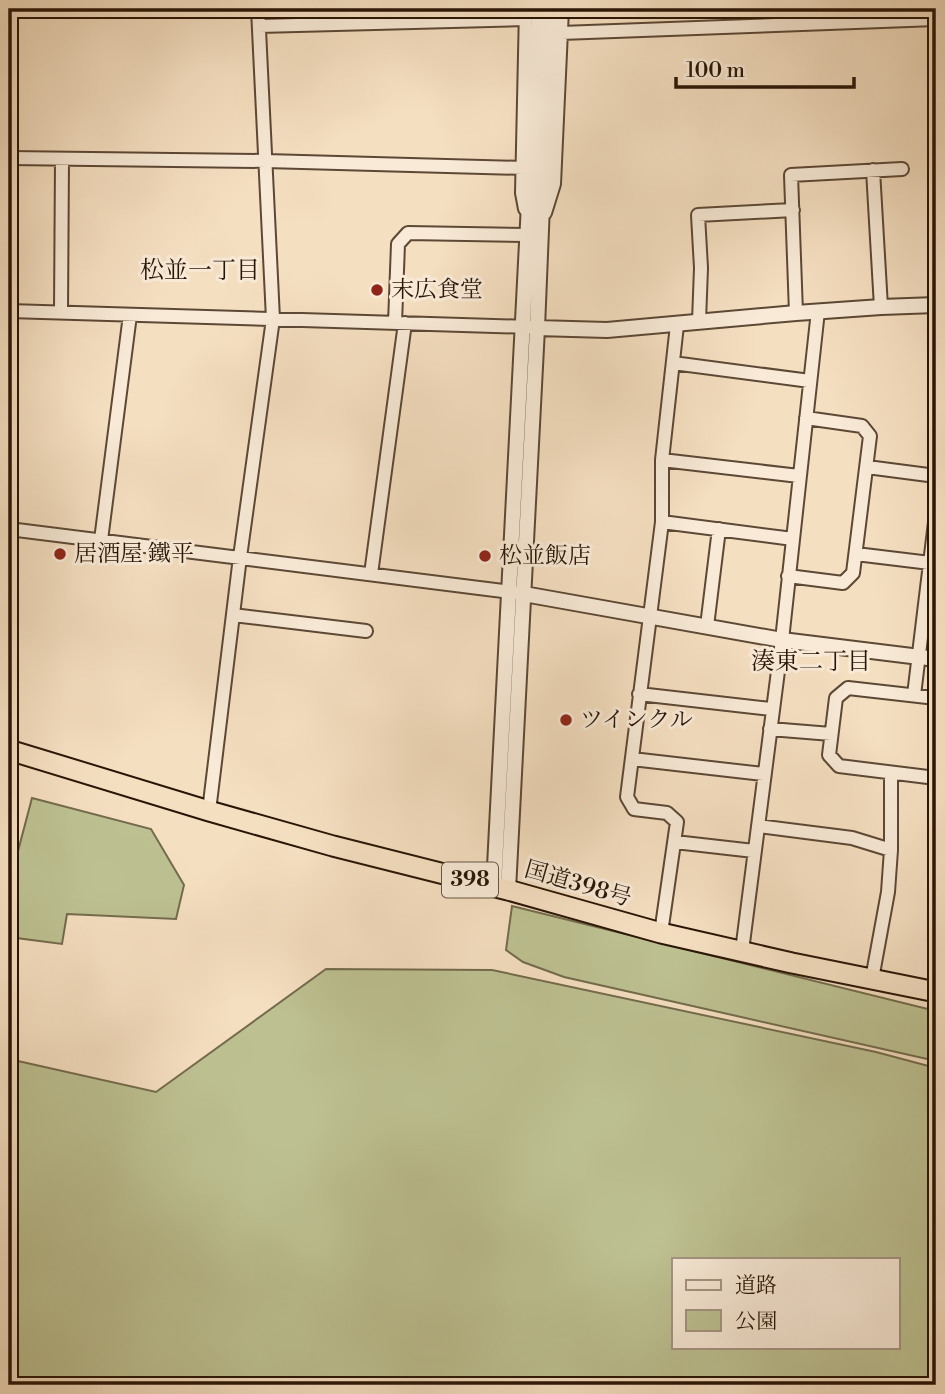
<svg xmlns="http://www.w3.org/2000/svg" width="945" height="1394" viewBox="0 0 945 1394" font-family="'Libre Bodoni','Noto Serif JP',serif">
	<rect width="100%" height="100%" fill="#f5dfc1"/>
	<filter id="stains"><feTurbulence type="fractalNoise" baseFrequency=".00286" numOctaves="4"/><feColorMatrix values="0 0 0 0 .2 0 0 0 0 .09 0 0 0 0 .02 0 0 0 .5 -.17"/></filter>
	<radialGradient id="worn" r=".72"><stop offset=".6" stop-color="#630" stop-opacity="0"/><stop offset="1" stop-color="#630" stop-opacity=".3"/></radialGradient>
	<!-- green -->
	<path fill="#bdc192" stroke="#736b4c" stroke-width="2" fill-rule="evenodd" d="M32 798 151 829 184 885 176 919 67 914 62 944 9 937V852L18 851Z
		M512 906 936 1011V1061L564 977 523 962 506 950Z
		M326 969 492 970 876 1052 936 1068V1385H9V1059L156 1092ZM674 1259H898V1347H674Z"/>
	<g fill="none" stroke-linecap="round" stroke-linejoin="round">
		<defs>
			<path id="minor" d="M259 26 525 19
				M561 33 936 19
				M9 158 266 161 523 168
				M873 170 881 307
				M525 209 522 193 526 9
				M545 213 554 184 562 9
				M9 311 530 327
				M61 312 62 159
				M796 313 791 175 902 169
				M699 321 701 268 698 215 793 210
				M395 323 398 244 408 233 527 235
				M673 363 810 381
				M662 460 799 476
				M867 467 936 476
				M662 522 793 539
				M9 529 519 593
				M101 540 130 315
				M856 554 930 563
				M371 574 405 323
				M788 576 843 583 853 573 870 436 862 426 806 418
				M233 615 366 631
				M707 626 719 529
				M639 694 771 709
				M914 695 936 514
				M936 698 848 688 836 698 829 755 839 766 936 778
				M770 729 831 734
				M632 759 763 774
				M209 811 240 557 273 319 258 9
				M758 826 852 838 891 850
				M675 842 754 851
				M661 933 677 822 667 813 634 809 627 797 662 522V460L677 325
				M742 951 782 640 818 311
				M872 979 888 892 891 850V773"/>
			<path id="tertiary" d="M537 328 607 330 796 313 881 307 936 305
				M524 594 782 640 936 659
				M494 886 539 9
				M508 890 537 328 550 9"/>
			<path id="trunk" d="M9 750 209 811 333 846 508 890 661 933 792 963 936 992"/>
		</defs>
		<!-- minor casing -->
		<use href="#minor" stroke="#5c4835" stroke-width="16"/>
		<!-- tertiary casing -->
		<use href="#tertiary" stroke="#5c4835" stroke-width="18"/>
		<!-- trunk casing -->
		<use href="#trunk" stroke="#291506" stroke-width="23"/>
		<!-- minor -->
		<use href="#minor" stroke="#f8ead7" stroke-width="12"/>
		<!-- tertiary -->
		<use href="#tertiary" stroke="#f8ead7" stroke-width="14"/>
		<!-- trunk -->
		<use href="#trunk" stroke="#f5dfc1" stroke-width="19"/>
	</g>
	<!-- markers -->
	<g fill="#8f2418" stroke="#f8ead7" stroke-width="2.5">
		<circle cx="377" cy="290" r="7"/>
		<circle cx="60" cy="554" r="7"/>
		<circle cx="485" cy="556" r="7"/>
		<circle cx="566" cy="720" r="7"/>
	</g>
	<g text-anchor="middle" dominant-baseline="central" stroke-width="6" stroke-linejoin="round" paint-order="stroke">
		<!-- shield labels -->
		<rect fill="#f8ead7" stroke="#675545" stroke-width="2" x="442" y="862.5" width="56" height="35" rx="5"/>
		<g font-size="21" font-weight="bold" fill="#291506">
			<text x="470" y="880">398</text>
		</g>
		<!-- poi labels -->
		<g font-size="23" fill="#291506" stroke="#f8ead7" text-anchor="start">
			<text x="391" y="290">末広食堂</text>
			<text x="74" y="554">居酒屋 鐵平</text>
			<text x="499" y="556">松並飯店</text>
			<text x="580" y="720">ツインクル</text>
		</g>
		<!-- street labels -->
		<g font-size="23" fill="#291506" stroke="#f8ead7">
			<text transform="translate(578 884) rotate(16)">国道398号</text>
		</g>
		<!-- neighbourhood labels -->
		<g font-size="24" fill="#291506" stroke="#f8ead7">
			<text x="200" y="271">松並一丁目</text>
			<text x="811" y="662">湊東二丁目</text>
		</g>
	</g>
	<!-- margin -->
	<rect width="945" height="1394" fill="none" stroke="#f5dfc1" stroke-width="35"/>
	<rect x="10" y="10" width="924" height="1373" fill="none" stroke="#291506" stroke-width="3.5"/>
	<rect x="18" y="18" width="910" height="1359" fill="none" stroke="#291506" stroke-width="2"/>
	<!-- legend -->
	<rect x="672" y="1258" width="228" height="91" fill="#f8ead7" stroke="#a59583" stroke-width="2"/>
	<rect x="686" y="1280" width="35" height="10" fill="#f8ead7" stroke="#a59583" stroke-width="2"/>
	<text x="735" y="1292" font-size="21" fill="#291506">道路</text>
	<rect x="686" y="1310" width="35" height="21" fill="#bdc192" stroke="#a59583" stroke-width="2"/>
	<text x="735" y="1328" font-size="21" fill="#291506">公園</text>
	<!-- scale -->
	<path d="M676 77v10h178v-10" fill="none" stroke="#291506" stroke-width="3.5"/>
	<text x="686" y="77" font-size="21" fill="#291506" stroke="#f8ead7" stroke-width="5" paint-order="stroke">100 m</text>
	<rect width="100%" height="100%" filter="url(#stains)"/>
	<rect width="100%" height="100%" fill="url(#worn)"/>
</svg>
